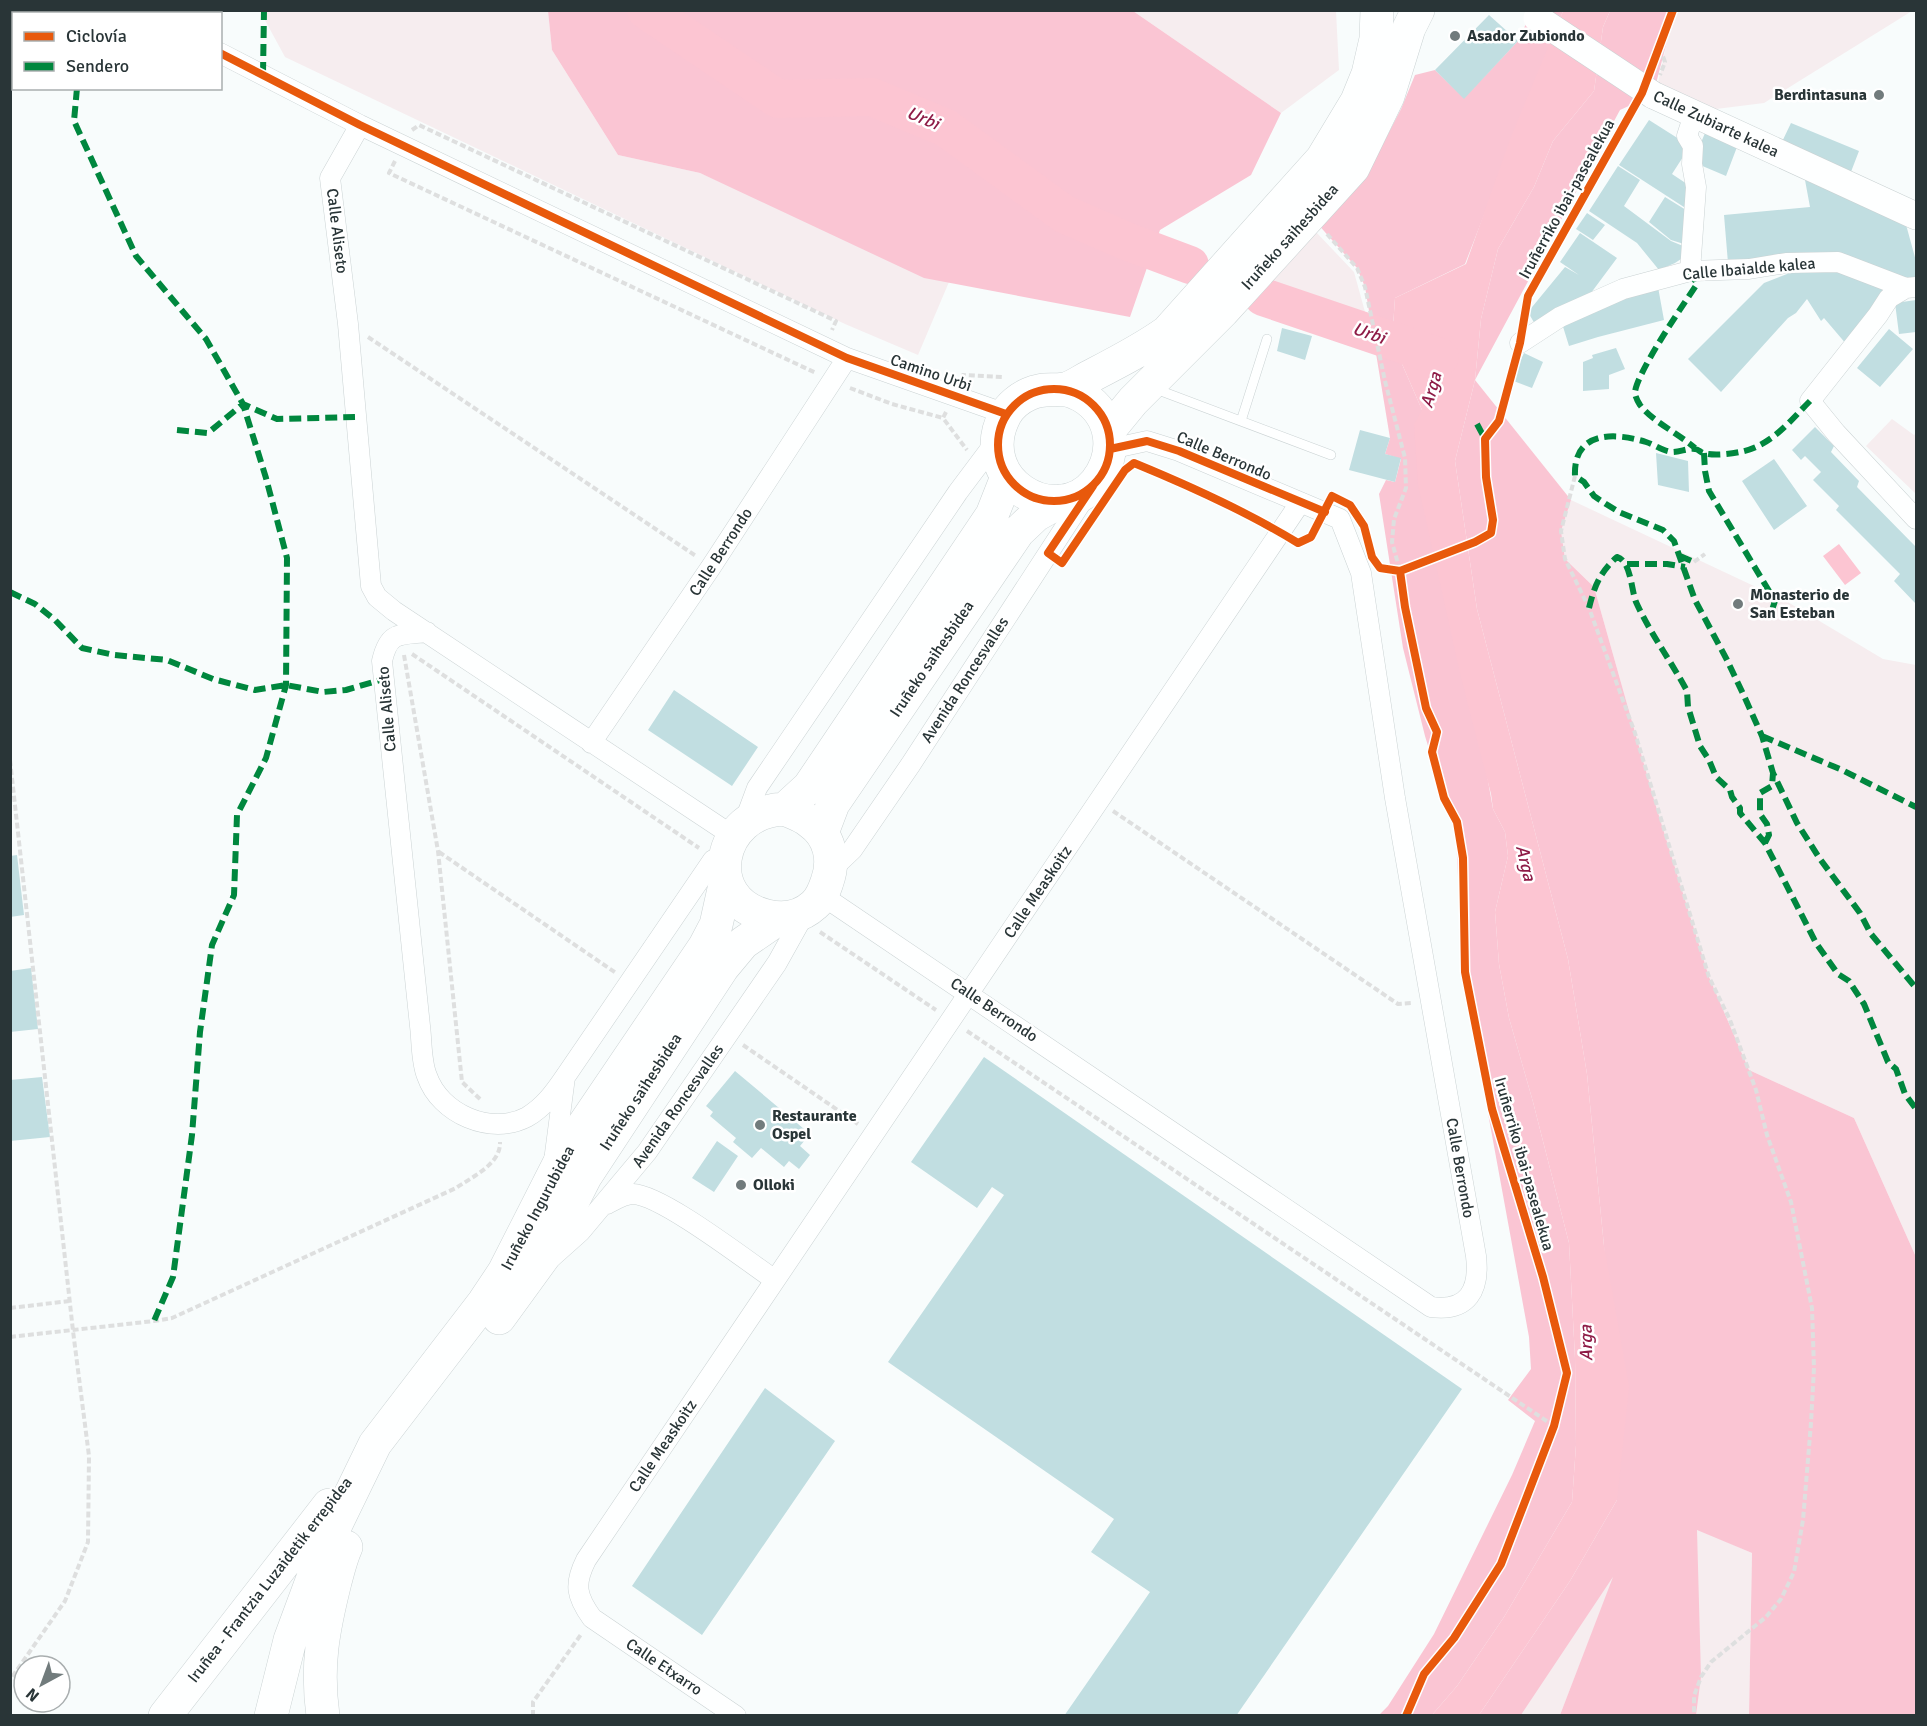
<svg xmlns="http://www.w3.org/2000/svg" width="1927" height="1726" viewBox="0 0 1927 1726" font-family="Signika,sans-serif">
	<rect width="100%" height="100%" fill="#f8fcfc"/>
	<!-- green -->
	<path fill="#f6edef" d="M260 11H548L552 50 618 155 700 173 949 282 918 355 845 324 285 57Z
		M1133 11H1336L1339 70 1281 113Z
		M1674 11H1912L1764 103 1708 110 1657 87Z
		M1316 232 1354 272 1370 330 1262 292Z
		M1892 419 1914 435 1916 433V494L1866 446Z
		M1571 500 1786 601 1883 659 1916 665V1257L1854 1118 1749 1070 1709 977 1655 803 1594 587 1565 559 1561 531Z
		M1697 1529 1752 1553 1749 1715 1685 1716Z
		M1615 1574 1560 1715H1521Z"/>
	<!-- forest -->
	<path fill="#fac5d3" d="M548 11H1133L1281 113 1251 175 1160 230 1130 317 924 278 700 173 618 155 552 50Z
		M1532 11H1563L1465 264 1395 298 1392 341 1422 410 1493 809 1505 832 1508 856 1495 912 1499 964 1509 1018 1533 1102 1569 1243 1575 1358 1576 1445 1572 1502 1504 1617 1457 1686 1432 1715H1379L1388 1706 1434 1634 1512 1475 1535 1421 1508 1400 1531 1369 1529 1337 1463 977 1456 837 1425 736 1403 648 1379 494 1386 480 1395 482 1401 459 1385 454 1390 438 1365 287 1357 268 1316 222 1373 163 1401 109 1415 75 1435 70 1464 98 1518 41Z
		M1610 11H1675L1653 95 1620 110 1475 380 1571 500 1561 531 1565 559 1594 587 1655 803 1709 977 1749 1070 1854 1118 1916 1257V1715H1749L1752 1553 1697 1530 1701 1677 1696 1715H1560L1613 1577 1521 1715H1479L1570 1581 1617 1500 1604 1246 1587 1074 1568 959 1477 609 1455 461 1475 380 1481 319 1498 249 1534 187 1553 141 1594 91 1603 27Z"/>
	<!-- water -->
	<path fill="#fcc5d2" d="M1563 11H1610L1603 27 1594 91 1553 141 1534 187 1498 249 1481 319 1475 380 1455 461 1477 609 1568 959 1587 1074 1604 1246 1629 1387 1617 1500 1570 1581 1479 1715H1432L1457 1686 1504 1617 1572 1502 1576 1445 1575 1358 1569 1243 1533 1102 1509 1018 1499 964 1495 912 1508 856 1505 832 1493 809 1491 794 1461 677 1418 484 1414 425 1422 410 1392 341 1395 298 1466 264 1511 137Z
		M1839 544 1861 573 1845 585 1823 556Z"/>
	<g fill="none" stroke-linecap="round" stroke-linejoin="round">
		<!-- river -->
		<path stroke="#fcc5d2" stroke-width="38" d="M646 10 778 99 872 97 946 128 1064 214 1126 241 1190 265
			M1263 297 1440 357"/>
	</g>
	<!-- building -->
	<path fill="#c1dee1" d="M1489 15 1518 41 1464 99 1435 70Z
		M1649 120 1690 146 1672 174 1687 184V209L1619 165Z
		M1791 123 1859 151 1849 177 1780 146Z
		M1705 133 1737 147 1726 176 1693 162Z
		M1618 166 1640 180 1624 206 1671 241 1683 246 1681 259 1675 263 1659 270 1637 243 1589 211Z
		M1805 180 1905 221 1916 261V280L1882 271 1728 263 1724 215 1810 207Z
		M1665 197 1686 210 1684 244 1671 240 1649 222Z
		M1587 213 1605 225 1593 240 1576 229Z
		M1580 233 1617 258 1588 297 1536 326 1528 312 1565 267 1579 275 1560 262Z
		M1805 267 1859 275 1884 288 1847 345 1824 318 1821 321 1807 299 1796 313 1788 318 1721 392 1688 359 1764 283Z
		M1658 287 1664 320 1598 337 1569 346 1560 317Z
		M1916 300V332L1899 334 1895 303Z
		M1282 328 1312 336 1305 360 1277 351Z
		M1889 329 1913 349 1880 387 1857 368Z
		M1616 348 1625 369 1609 375V389L1583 391V362L1593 358 1592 355Z
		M1524 353 1543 362 1532 388 1511 380Z
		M1815 427 1834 446 1831 452 1859 481 1857 487 1916 547V604L1894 581 1900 574 1836 510 1839 506 1813 480 1821 472 1805 456 1801 460 1792 450Z
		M1360 430 1390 438 1385 454 1401 458 1395 482 1349 470Z
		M1656 453 1688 461 1689 492 1658 485Z
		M1774 459 1807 506 1774 530 1742 481Z
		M674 690 758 747 732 786 648 730Z
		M17 855 24 915 10 917V856Z
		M31 968 38 1029 10 1032V971Z
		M984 1057 1462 1389 1236 1716H1064L1150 1592 1091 1552 1114 1519 888 1362 1004 1195 992 1187 977 1208 911 1162Z
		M735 1071 810 1134 800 1146 810 1155 799 1169 789 1161 784 1167 761 1148 752 1158 733 1142 736 1138 710 1116 713 1112 706 1106Z
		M42 1077 50 1137 10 1141V1080Z
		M717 1141 738 1156 714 1192 692 1178Z
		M765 1388 835 1441 702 1635 632 1586Z"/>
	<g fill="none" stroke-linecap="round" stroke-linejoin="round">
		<defs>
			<path id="lane" d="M1153 388 1331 455
				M1241 421 1267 339"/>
			<path id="street" d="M143 10 147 14
				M220 53 360 125 847 358 1006 414
				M360 125 330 178 348 324 371 586 377 597 394 611 733 836
				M1690 271 1696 187 1692 164 1693 146 1687 136 1694 114
				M1906 288 1889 298 1878 315 1810 401 1836 433 1916 519
				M1520 343 1560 317 1623 289 1690 271 1749 269 1786 263 1838 262 1906 288 1916 287
				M427 632C399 635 389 631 382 661L420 1026C422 1042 421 1062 427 1076 440 1114 491 1136 527 1117 544 1107 554 1093 565 1077
				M591 743 711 567 847 358
				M744 823 757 788 958 492 997 440
				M832 869 852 850 911 764 1088 492
				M823 896 1431 1307C1468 1312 1480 1290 1476 1256L1395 798 1361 573 1340 519 1179 451 1147 441 1110 449
				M554 1161 565 1077 713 860 725 855
				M607 1204C615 1200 624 1194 633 1194 662 1195 747 1261 775 1280
				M552 1257 580 1232 647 1152 777 963 806 911
				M736 1716 592 1618C576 1596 574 1584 586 1560L1300 503"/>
			<path id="secondary" d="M1653 95 1916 216"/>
			<path id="highway" d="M1065 389C1071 391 1077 393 1082 396 1114 415 1118 454 1096 482 1056 531 971 480 1005 415 1010 406 1020 398 1029 394 1041 388 1052 391 1064 389 1072 388 1081 381 1089 377 1116 363 1142 350 1167 332L1322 159 1357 101 1368 74 1376 39 1377 10
				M1110 429 1133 401 1223 311 1353 168 1388 96 1409 28 1418 10
				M785 809 809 787 992 515 1007 477
				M785 809C793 813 803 816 810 822 830 836 835 860 827 882 824 891 821 899 814 905 801 917 784 920 767 916 701 901 716 811 785 809Z
				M822 833 833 804 1018 532 1036 515 1061 501
				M499 1318 547 1252 585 1177 723 967 743 943 778 919
				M165 1716 329 1505
				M271 1716 290 1640 323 1551 375 1444 484 1302 504 1272 564 1154 705 946 716 925 726 880
				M323 1716C316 1666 323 1630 335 1582 338 1571 341 1558 346 1547"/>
		</defs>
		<!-- lane casing -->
		<use href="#lane" stroke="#cbd3d4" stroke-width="10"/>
		<!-- street casing -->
		<use href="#street" stroke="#cbd3d4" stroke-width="21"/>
		<!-- secondary casing -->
		<use href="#secondary" stroke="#cbd3d4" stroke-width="28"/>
		<!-- highway casing -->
		<use href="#highway" stroke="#cbd3d4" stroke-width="34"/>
		<!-- path -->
		<path stroke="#dedfdf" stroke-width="4" stroke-dasharray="6 3" stroke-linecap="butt" d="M1660 48 1665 62 1660 75
			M1651 69 1673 10
			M412 130 419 125 836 321 832 330
			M395 161 389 173 816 373
			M1327 234 1357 268 1365 287 1385 381 1405 458 1406 488 1394 519 1392 542 1400 571 1405 607 1426 708 1437 732 1432 752 1444 798 1457 822 1463 858 1465 972 1492 1109 1543 1277 1567 1373 1554 1426 1501 1564 1454 1638 1424 1674 1406 1716
			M1525 316 1528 296 1634 108
			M368 337 696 556
			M962 378 963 375 1003 377
			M850 388 892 404 943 418
			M946 412 943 418 967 450
			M1575 476 1561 531 1565 559 1589 608 1635 733 1709 977 1730 1020 1756 1090 1767 1135 1791 1202 1812 1308 1814 1368 1811 1423 1803 1520 1794 1572 1781 1599 1766 1617 1711 1662 1701 1677 1694 1696V1716
			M1694 562 1705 554
			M1400 571 1475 542 1491 533 1493 520 1486 477 1485 439 1499 421 1514 361
			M412 654 699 848
			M404 655 438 851 462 1082 481 1100
			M10 760 73 1331 89 1456 88 1542 65 1601 10 1680
			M1113 811 1398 1004 1412 1003
			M439 852 616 973
			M820 932 936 1010
			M967 1031 1554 1426
			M743 1045 858 1124
			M10 1308 70 1301
			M10 1337 154 1321 172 1318 456 1188C472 1177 501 1164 500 1142
			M533 1716V1702L582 1633"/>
		<!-- lane -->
		<use href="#lane" stroke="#feffff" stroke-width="9"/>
		<!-- street -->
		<use href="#street" stroke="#feffff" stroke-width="20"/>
		<!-- secondary -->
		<use href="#secondary" stroke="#feffff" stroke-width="27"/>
		<!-- highway -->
		<use href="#highway" stroke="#feffff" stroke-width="33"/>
		<defs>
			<path id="secondary-bridge" d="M1537 18 1653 95"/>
		</defs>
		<!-- secondary-bridge casing -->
		<use href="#secondary-bridge" stroke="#cbd3d4" stroke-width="28" stroke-linecap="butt"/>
		<!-- secondary-bridge -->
		<use href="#secondary-bridge" stroke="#feffff" stroke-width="27"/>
		<!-- quiet -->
		<path stroke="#00873e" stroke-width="6" stroke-dasharray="12 6" stroke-linecap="butt" d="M37 10 39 14
			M263 74 264 10
			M77 88 74 121 136 256 206 339 243 404 266 478 287 558 286 685 266 758 237 815 234 895 212 945 200 1032 192 1135 173 1277 154 1321
			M1690 271 1697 284C1685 302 1635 375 1635 393 1635 396 1638 402 1640 405 1652 421 1679 434 1695 448
			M1810 401C1789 422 1771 446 1740 452 1730 454 1713 456 1703 453 1700 452 1698 449 1695 449 1688 448 1680 452 1672 452 1663 451 1655 445 1646 442 1614 432 1573 431 1575 476L1584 482 1594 496 1606 504 1619 512 1663 530 1674 541 1695 600 1727 660 1745 698 1762 736 1773 773 1797 823 1820 859 1860 913 1871 934 1916 988
			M1477 424 1485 439
			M177 430 208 433 243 404 277 419 355 417
			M1704 453 1705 471 1709 491 1775 601 1772 610
			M1680 556 1694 562
			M1627 564H1667L1685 567
			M10 592 35 604 55 620 82 648 114 655 167 660 213 679 255 690 286 685 323 692 346 690 384 679
			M1589 608C1594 587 1600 572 1617 557 1631 561 1631 589 1636 602 1650 633 1671 661 1687 691L1688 707 1700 746 1709 760 1716 777 1730 790 1732 797 1740 808V813L1765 843 1816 943 1838 974 1849 981 1864 1004 1888 1062 1896 1069 1905 1094 1916 1109
			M1762 736 1842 770 1916 807
			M1765 843 1769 835 1767 824 1760 814V793L1772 786 1773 773"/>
		<defs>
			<path id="cycleway" d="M220 53 360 125 847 358 1006 414
				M998 445a56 56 0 1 1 112 0a56 56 0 1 1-112 0Z
				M1110 449 1147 441 1179 451 1325 512
				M1093 486 1048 553 1062 563 1125 470 1134 463C1190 486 1246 511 1298 543L1311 537 1332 496 1350 505 1364 526 1372 557 1380 568 1400 571 1475 542 1491 533 1493 520 1486 477 1485 439 1499 421 1520 343 1528 296 1642 93 1673 10
				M1400 571 1405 607 1426 708 1437 732 1432 752 1444 798 1457 822 1463 858 1465 972 1492 1109 1543 1277 1567 1373 1554 1426 1501 1564 1454 1638 1424 1674 1406 1716"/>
		</defs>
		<!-- cycleway casing -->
		<use href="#cycleway" stroke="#fff" stroke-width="11"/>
		<!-- cycleway -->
		<use href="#cycleway" stroke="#e8590c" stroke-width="8"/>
	</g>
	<!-- markers -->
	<g fill="#717b7c" stroke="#fff" stroke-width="2">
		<circle cx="1455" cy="36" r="6"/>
		<circle cx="1879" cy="95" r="6"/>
		<circle cx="1738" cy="604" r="6"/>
		<circle cx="760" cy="1125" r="6"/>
		<circle cx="741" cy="1185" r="6"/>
	</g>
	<g text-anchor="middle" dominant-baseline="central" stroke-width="5" stroke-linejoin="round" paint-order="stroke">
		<!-- poi labels -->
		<g font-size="16" font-weight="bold" fill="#293537" stroke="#fff" text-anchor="start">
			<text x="1467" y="36">Asador Zubiondo</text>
			<text x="1867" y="95" text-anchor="end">Berdintasuna</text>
			<text x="1750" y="595">Monasterio de<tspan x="1750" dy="18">San Esteban</tspan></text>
			<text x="772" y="1116">Restaurante<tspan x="772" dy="18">Ospel</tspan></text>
			<text x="753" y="1185">Olloki</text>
		</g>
		<!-- street labels -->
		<g font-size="16" fill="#293537" stroke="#fff">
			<text transform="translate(1716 124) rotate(25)">Calle Zubiarte kalea</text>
			<text transform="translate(1567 199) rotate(-61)">Iruñerriko ibai-pasealekua</text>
			<text transform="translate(337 231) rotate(83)">Calle Aliseto</text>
			<text transform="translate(1290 237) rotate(-48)">Iruñeko saihesbidea</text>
			<text transform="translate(1749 269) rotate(-5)">Calle Ibaialde kalea</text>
			<text transform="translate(931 373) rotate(19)">Camino Urbi</text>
			<text transform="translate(1224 456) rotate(23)">Calle Berrondo</text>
			<text transform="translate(721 552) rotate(-57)">Calle Berrondo</text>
			<text transform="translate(932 659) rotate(-56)">Iruñeko saihesbidea</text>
			<text transform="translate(965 680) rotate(-57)">Avenida Roncesvalles</text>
			<text transform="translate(387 709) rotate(-95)">Calle Aliseto</text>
			<text transform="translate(1038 892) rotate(-56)">Calle Measkoitz</text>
			<text transform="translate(994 1010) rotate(34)">Calle Berrondo</text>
			<text transform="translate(641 1092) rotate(-57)">Iruñeko saihesbidea</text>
			<text transform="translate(678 1106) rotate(-55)">Avenida Roncesvalles</text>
			<text transform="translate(1524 1164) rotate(74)">Iruñerriko ibai-pasealekua</text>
			<text transform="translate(1460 1168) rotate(80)">Calle Berrondo</text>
			<text transform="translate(538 1208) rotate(-62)">Iruñeko Ingurubidea</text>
			<text transform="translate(663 1446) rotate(-56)">Calle Measkoitz</text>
			<text transform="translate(270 1580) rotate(-52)">Iruñea - Frantzia Luzaidetik errepidea</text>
			<text transform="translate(664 1667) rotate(34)">Calle Etxarro</text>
		</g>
		<!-- water labels -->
		<g font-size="18" font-style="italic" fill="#8e1c47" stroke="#fff">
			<text transform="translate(923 118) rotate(23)">Urbi</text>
			<text transform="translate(1369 333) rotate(19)">Urbi</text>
			<text transform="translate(1431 390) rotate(-74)">Arga</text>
			<text transform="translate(1526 863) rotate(77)">Arga</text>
			<text transform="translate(1586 1343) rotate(-91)">Arga</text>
		</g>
	</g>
	<!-- border -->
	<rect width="1927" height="1726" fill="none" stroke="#293537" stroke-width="24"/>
	<!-- legend -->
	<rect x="12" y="12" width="210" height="78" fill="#ffffff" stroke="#a9aeaf" stroke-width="1.5"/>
	<rect x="24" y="32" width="30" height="9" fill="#e8590c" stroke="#a9aeaf" stroke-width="1.5"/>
	<text x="66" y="42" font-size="18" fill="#293537">Ciclovía</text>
	<rect x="24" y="62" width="30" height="9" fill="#00873e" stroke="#a9aeaf" stroke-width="1.5"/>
	<text x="66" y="72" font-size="18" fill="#293537">Sendero</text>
	<!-- north arrow -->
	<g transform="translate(42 1684) rotate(221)"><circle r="28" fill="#ffffff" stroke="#a9aeaf" stroke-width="1.5"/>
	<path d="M0-4.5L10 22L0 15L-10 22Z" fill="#717b7c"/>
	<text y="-9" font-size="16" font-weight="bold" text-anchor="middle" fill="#293537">N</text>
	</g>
</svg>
